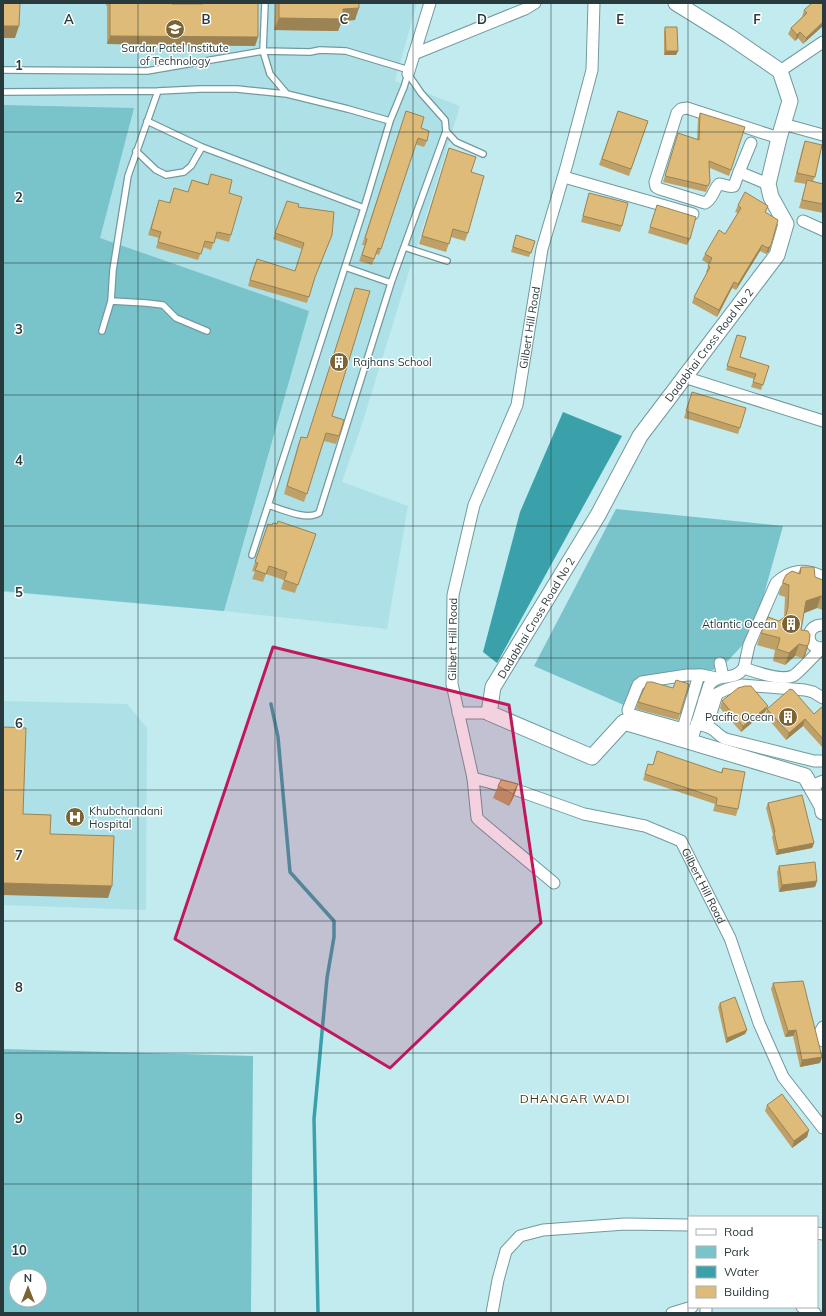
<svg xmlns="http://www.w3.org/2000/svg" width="826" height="1316" viewBox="0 0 826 1316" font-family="Mulish,sans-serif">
	<rect width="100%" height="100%" fill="#c1ebef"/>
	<!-- built -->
	<path fill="#ade1e7" d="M3 3H417L395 81 460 106 363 421 342 482 408 506 387 629 224 611 3 592Z
		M3 701 127 704 147 728 146 910 3 905Z"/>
	<!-- green -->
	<path fill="#79c3ca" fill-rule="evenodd" d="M3 105 134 108 100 238 309 311 224 611 3 591Z
		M616 509 783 526 753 634 722 667 632 695 626 706 534 666Z
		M3 1049 253 1056 251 1313H3ZM16 1276H40V1300H16Z"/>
	<!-- water -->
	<path fill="#3aa1ab" d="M563 412 622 436 497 663 483 652 520 512Z"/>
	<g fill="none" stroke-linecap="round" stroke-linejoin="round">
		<!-- stream -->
		<path stroke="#3aa1ab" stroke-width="3.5" d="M271 704 278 737 290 872 334 921V937L327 978 314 1119 318 1313"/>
		<defs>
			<path id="lane" d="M265 3 263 51 270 74 287 94
				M3 70 147 71 263 51 310 52 320 50 346 51 409 70
				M3 92 158 91 200 89H237L287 94 348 109 390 121
				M147 121 202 147 364 208
				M446 131 456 142 483 154
				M136 151 156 170 166 175 184 172 191 166 202 147
				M404 247 447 261
				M345 267 391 283 446 131 445 120 421 93 408 74
				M111 301 146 303 163 305 176 318 207 331
				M102 331 111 301 113 270 128 176 158 91
				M268 505C281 509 307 521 319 513L392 280
				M252 555 364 208 390 121 404 87 408 74"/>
			<g id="street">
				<path d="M414 54 525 9 535 3"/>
				<path d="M780 71 823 42"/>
				<path d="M408 74 430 3"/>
				<path d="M783 124 823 135"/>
				<path d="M739 172 751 143"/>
				<path d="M564 177 693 214"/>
				<path d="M768 184 739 172 734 186C728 188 725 184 719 184 713 190 713 199 705 203L660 189 656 187 655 182 677 113 681 109 687 108 779 138"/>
				<path d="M803 221 823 230"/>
				<path d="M684 377 823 421"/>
				<path d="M823 625C805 624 804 649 823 648"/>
				<path d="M720 663 723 677"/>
				<path d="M744 668 749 645 776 583C790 569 807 568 823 577"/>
				<path d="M704 700 727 689 742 685 805 690 813 692 823 698"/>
				<path d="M458 713H489"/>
				<path d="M696 724C702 725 708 726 712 729 717 732 720 737 726 739L814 761H823"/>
				<path d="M707 726 717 694"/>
				<path d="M683 728 699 675"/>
				<path d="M694 732 629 714 628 710 638 685 642 682 687 675H702L716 678"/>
				<path d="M691 742 709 685C721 671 732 683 744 668 755 672 782 681 793 676 799 673 815 654 822 648"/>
				<path id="s1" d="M473 778 514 789 584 814 645 826 681 841 730 938 759 1023 783 1077 823 1128"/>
				<path d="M811 786 823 781"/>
				<path id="s2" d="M554 883 481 822 477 818 473 778 452 684 453 595 474 505 517 405 542 249 567 164 592 70 594 3"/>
				<path d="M823 1027 820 1032 823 1041"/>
				<path d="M817 1233 823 1234"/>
				<path d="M706 1307V1313"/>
				<path d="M802 1307 815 1313"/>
				<path d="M492 1313 498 1280 506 1251 520 1236 543 1230 625 1224 689 1225"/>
				<path d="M672 1313 692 1307"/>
			</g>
			<path id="secondary" d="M676 3 729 36 780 71 790 101 779 138 768 184 771 197 786 224 777 255 640 436 598 515 493 687 489 713 592 757 624 722 805 776 822 806 823 812"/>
		</defs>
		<!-- lane casing -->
		<use href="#lane" stroke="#729a9e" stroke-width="8"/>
		<!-- street casing -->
		<use href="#street" stroke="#729a9e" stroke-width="13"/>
		<!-- secondary casing -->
		<use href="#secondary" stroke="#729a9e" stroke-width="17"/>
		<!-- lane -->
		<use href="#lane" stroke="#fff" stroke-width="5.5"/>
		<!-- street -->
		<use href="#street" stroke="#fff" stroke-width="11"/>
		<!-- secondary -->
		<use href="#secondary" stroke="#fff" stroke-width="15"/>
	</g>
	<!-- wall -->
	<path fill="#bfa167" d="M106 3H172V4H200V3H258V37L255 46 107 44V6H106Z
		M275 3H359L355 20 342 21 338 31 274 30Z
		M821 3 803 44 798 38 795 41 788 34 791 28 802 17 804 10Z
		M665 27 678 51 676 55H664V32Z
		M406 111 421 128 427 141 424 147 415 144 381 249 379 255 376 254 372 265 359 261 365 245H362Z
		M618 111 648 121 629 176 599 165Z
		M700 113 731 170 729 176 710 168V182L706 192 663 182 678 133 697 140 698 119Z
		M805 141 815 177 813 181 823 184V213L799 208 806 184 794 182 802 150Z
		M449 148 471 172 468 233 465 241 451 237 446 252 419 244Z
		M211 174 229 193 231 235 229 242 215 238 211 250 203 247 198 260 156 248 159 238 148 235 159 200 169 203 174 188 188 192 192 180 208 184Z
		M589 193 622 226 620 232 581 222Z
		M287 201 298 207 314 279 307 303 248 286 254 265 295 271 302 249 273 239Z
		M657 205 690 239 687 245 648 233Z
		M738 205 766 212 769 251 766 254 760 251 736 290 732 288 717 317 692 303 694 297 707 273 706 272 709 264 702 260 705 254 725 234 738 213 735 212Z
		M516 235 535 241 529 257 511 252Z
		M355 288 332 416 339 436 336 444 324 441 304 502 284 494 298 445 301 437 307 438Z
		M737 335 740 357 769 366 761 390 751 387 754 379 726 370Z
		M692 392 740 428 738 434 684 418Z
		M268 524 272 525 277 524 316 534 295 593 281 589 284 580 266 574 263 582 252 579 255 572 252 571Z
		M801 567 815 577 823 580V610L817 608 804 613 801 630 810 635 805 656 803 658 795 656 785 665 773 661 775 650 757 645 761 633 784 618 785 597 779 595V593L783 581 798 573Z
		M673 688 680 714 678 720 636 709 638 702Z
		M722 701 768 706 765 712 741 732 720 708Z
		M823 706V748L803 726 786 740 765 715 767 709 814 714Z
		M648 764 652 765 721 772 723 768 738 809 736 816 713 811 715 804 643 780Z
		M518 784 514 796 509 806 493 798 498 786Z
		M768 803 814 843 812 848 776 855 772 837 773 835 766 808Z
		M779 866 817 881 815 887 779 892 777 872Z
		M773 983 822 1057 820 1063 800 1067 793 1036 785 1037 771 989Z
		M720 1003 747 1030 745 1034 726 1043 718 1007Z
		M767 1105 809 1130 807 1137 792 1148 765 1111Z"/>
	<!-- shaded-wall -->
	<path fill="#9b8354" d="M359 8 355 20 342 21 338 31 274 30 279 18 343 9Z
		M823 22V26L803 44 806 38Z
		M3 26H19L15 38H3Z
		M800 32 798 38 795 41 797 35Z
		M110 36 258 37 255 46 107 44Z
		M666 51H678L676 55H664Z
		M762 245 760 251 736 290 738 284Z
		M771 245 769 251 766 254 768 248Z
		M734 282 732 288 717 317 719 310Z
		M821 596 817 608 802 614 806 601Z
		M809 643 805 656 803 658 807 646Z
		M799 644 795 656 785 665 789 653Z
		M768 706 765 712 741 732 743 726Z
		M805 719 803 726 786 740 789 733Z
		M518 784 514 796 509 806 513 794Z
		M814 843 812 848 776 855 778 850Z
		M817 881 815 887 779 892 782 885Z
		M3 883 112 886 108 898 3 895Z
		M747 1030 745 1034 726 1043 727 1038Z
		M796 1030 793 1036 785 1037 788 1031Z
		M822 1057 820 1063 800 1067 802 1060Z
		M809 1130 807 1137 792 1148 794 1141Z"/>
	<!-- building -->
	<path fill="#debb78" stroke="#9b8354" d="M3 3H20L19 26H3Z
		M110 3H172V4H203V3H258V37L110 36Z
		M279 3H359V8L343 9V19L279 18Z
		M812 3H821L823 5V22L806 38 800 32 797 35 791 28 807 13 804 10Z
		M665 27H677L678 51H666Z
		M406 111 424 117 421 128 429 131 427 141 418 138 381 249 378 248 374 259 362 255 367 239 365 238Z
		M618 111 648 121 631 169 602 159Z
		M700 113 745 127 731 170 709 161 710 182 708 186 665 176 678 133 699 140Z
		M805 141 822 145 815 177 797 173Z
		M449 148 476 157 471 172 484 176 468 233 453 229 449 244 422 236Z
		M211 174 232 180 229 193 242 197 231 235 217 232 214 243 205 241 201 254 158 242 161 232 151 229 159 200 170 203 174 188 188 192 192 180 208 185Z
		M807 180 823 184V204L802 200Z
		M745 192 768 206 765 212 778 220 771 245 768 248 762 245 738 284 734 282 719 310 694 297 710 267 708 266 712 258 705 254 719 230 725 234 741 208 738 205Z
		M589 193 628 203 622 226 583 216Z
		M287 201 299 204 298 207 334 212 332 235 315 277 309 297 250 280 257 259 295 271 304 243 275 233Z
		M657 205 696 217 690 239 650 227Z
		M516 235 535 241 531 253 513 247Z
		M355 288 370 291 332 416 344 420 339 436 326 433 307 494 287 486 301 437 307 438Z
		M737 335 746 337 740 357 769 366 763 385 753 382 756 374 727 366Z
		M692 392 746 408 740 428 686 411Z
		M278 521 316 534 298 585 284 580 287 572 269 566 266 574 255 570 258 563 255 562 268 524 272 525 273 523 277 524Z
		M801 567H814L815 577 823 580V597L821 596 806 601 801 630 808 631 810 635 809 643 807 646 799 644 789 653 777 649 780 638 761 633 768 617 779 621 786 616 788 607 789 585 783 583V581L786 575 792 571 800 574Z
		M676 680 689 684 680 714 638 702 647 682H652L673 688Z
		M745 686H751L768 706 743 726 722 701 738 688Z
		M790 689 793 690 814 714 823 706V739L805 719 789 733 767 709Z
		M3 727 26 728 23 814 51 815 50 834 114 836 112 886 3 883Z
		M657 751 722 773 723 768 745 772 738 809 716 805 717 798 645 774 648 764 653 765Z
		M501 780 518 784 513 794 498 786Z
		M802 795 814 843 778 850 774 832H775L768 803Z
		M815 862 817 881 782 885 779 866Z
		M803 981 822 1057 802 1060 796 1030 788 1031 773 983Z
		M735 997 747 1030 727 1038 720 1003Z
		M782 1094 809 1130 794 1141 767 1105Z"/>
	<!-- marked area -->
	<path fill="#c2185b" fill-opacity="0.2" stroke="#c2185b" stroke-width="3" stroke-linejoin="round" d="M273 647 509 705 541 923 390 1068 175 939Z"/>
	<!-- grid -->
	<path fill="none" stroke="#293a3c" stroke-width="1" stroke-opacity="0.55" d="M138 3V1313M275 3V1313M413 3V1313M551 3V1313M688 3V1313M3 132H823M3 263H823M3 395H823M3 526H823M3 658H823M3 790H823M3 921H823M3 1053H823M3 1184H823"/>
	<!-- icons -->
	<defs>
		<symbol id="university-disc" viewBox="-11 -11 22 22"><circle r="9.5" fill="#7b6334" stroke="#fff"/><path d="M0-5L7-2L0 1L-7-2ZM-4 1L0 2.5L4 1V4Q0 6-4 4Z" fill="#fff"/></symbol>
		<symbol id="building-disc" viewBox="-11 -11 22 22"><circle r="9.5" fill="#7b6334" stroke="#fff"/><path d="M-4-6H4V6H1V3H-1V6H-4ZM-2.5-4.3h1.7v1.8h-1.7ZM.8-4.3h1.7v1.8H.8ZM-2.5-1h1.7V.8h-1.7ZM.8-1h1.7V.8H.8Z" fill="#fff"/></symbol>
		<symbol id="hospital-disc" viewBox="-11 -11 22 22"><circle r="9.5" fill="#7b6334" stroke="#fff"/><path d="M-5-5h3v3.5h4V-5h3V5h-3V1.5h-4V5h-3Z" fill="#fff"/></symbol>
	</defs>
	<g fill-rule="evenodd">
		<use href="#university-disc" x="164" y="18" width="22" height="22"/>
		<use href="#building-disc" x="328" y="351" width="22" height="22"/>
		<use href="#building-disc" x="780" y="613" width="22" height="22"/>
		<use href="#building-disc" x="777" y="706" width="22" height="22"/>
		<use href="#hospital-disc" x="64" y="806" width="22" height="22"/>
	</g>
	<g text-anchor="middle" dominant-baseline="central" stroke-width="3" stroke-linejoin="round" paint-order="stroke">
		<!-- poi labels -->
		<g font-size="11" fill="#293a3c" stroke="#fff" text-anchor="start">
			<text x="175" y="48" text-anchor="middle">Sardar Patel Institute<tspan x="175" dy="13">of Technology</tspan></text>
			<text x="353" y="362">Rajhans School</text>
			<text x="777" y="624" text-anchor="end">Atlantic Ocean</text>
			<text x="774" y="717" text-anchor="end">Pacific Ocean</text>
			<text x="89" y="811">Khubchandani<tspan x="89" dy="13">Hospital</tspan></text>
		</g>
		<!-- street labels -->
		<g font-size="11" fill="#293a3c" stroke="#fff">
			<text stroke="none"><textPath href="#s2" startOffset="606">Gilbert Hill Road</textPath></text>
			<text transform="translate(709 345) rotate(-53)">Dadabhai Cross Road No 2</text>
			<text transform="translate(536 618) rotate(-59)">Dadabhai Cross Road No 2</text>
			<text stroke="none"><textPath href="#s2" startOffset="282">Gilbert Hill Road</textPath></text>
			<text stroke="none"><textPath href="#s1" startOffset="268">Gilbert Hill Road</textPath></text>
		</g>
		<!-- neighbourhood labels -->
		<g font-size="12" letter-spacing="1" fill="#4a3710" stroke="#fff">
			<text x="575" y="1098">DHANGAR WADI</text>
		</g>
	</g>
	<g font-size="13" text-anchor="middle" font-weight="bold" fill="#293a3c" stroke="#fff" stroke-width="3" stroke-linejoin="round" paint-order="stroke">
		<text x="69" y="24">A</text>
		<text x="206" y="24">B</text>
		<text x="344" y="24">C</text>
		<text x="482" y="24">D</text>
		<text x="620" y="24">E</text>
		<text x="757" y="24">F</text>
		<text x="19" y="70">1</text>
		<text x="19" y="202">2</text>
		<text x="19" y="334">3</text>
		<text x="19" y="465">4</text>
		<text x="19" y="597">5</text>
		<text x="19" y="728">6</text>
		<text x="19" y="860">7</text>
		<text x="19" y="992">8</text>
		<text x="19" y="1123">9</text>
		<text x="19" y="1255">10</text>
	</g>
	<!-- border -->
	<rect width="826" height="1316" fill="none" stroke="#293a3c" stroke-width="8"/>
	<!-- legend -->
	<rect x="688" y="1216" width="130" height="92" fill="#ffffff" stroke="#a9b0b1"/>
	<rect x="696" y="1229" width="20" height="6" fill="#ffffff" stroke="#a9b0b1"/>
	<text x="724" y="1236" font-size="12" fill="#293a3c">Road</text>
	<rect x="696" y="1246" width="20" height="12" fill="#79c3ca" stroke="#a9b0b1"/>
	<text x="724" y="1256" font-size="12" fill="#293a3c">Park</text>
	<rect x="696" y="1266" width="20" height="12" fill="#3aa1ab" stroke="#a9b0b1"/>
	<text x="724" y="1276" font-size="12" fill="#293a3c">Water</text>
	<rect x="696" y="1286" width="20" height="12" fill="#debb78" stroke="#a9b0b1"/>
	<text x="724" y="1296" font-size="12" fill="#293a3c">Building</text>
	<!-- north arrow -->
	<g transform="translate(28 1288)"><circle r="19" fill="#ffffff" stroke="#a9b0b1"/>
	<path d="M0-3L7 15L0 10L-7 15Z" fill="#7b6334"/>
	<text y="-6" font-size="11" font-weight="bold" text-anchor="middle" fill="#293a3c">N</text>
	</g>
</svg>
